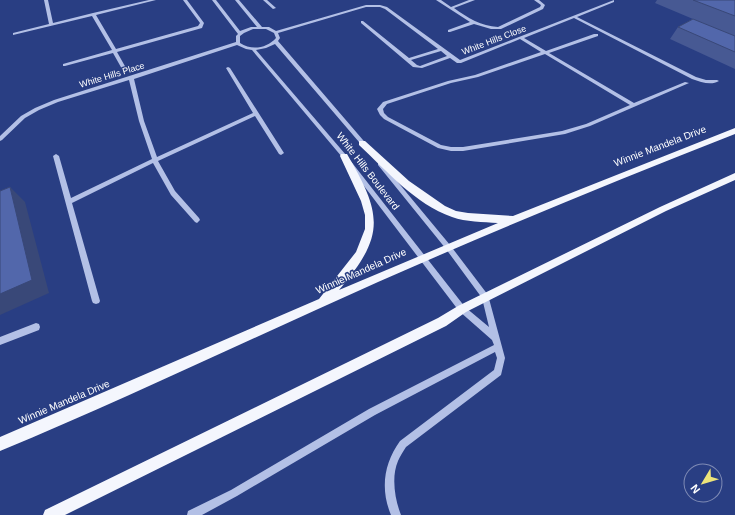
<svg xmlns="http://www.w3.org/2000/svg" width="735" height="515" viewBox="0 0 735 515" font-family="Helvetica,sans-serif">
	<rect width="100%" height="100%" fill="#293e83"/>
	<g fill="none" stroke-linecap="round" stroke-linejoin="round">
		<!-- minor -->
		<path fill="#b3c0e6" fill-rule="evenodd" d="M44 0H48L53 23 93 13 149 0H156L96 15 116 49 198 26 200 23 183 0H187L204 23 202 28 117 52 126 68V69H122L113 53 65 66H63V64L112 50 92 16 13 35V33L49 24Z
			M212 0H216L240 31 251 27H257L235 0H239L262 27H269L276 31 366 5H380L387 7 460 60 614 0V2L577 17 696 77 706 80H717L719 81C711 86 701 82 692 79L574 18 524 38 546 51 594 34H598V36L549 53 634 103 685 82 689 83 590 126 565 134 463 151H451L438 148 384 119 380 115 377 109 383 102 448 81 475 75 541 52 520 39 461 63H457L450 58 422 68 413 67 361 23V21H363L409 58 438 49 385 9 380 7H366L278 33 280 38 278 41 369 147 370 148 367 150 365 149 275 44 266 48 256 50 346 155 465 307 489 327 482 298 446 249 378 165V163H382L450 245 488 295 505 358 501 375 406 447C403 452 400 456 398 461 391 477 395 500 401 515H391C380 489 384 463 400 441L494 370 497 358 495 352 375 415 237 496 202 515H187L188 511 231 490 369 409 494 345 492 340 459 311 342 157 252 50 246 49 237 45 134 79 144 121 157 157 253 113 226 68 228 67 230 68 284 153 281 155 279 154 255 116 158 161 175 191 199 218 200 220 197 223 195 222 171 195 153 163 72 203 100 301 99 303 96 304 93 303 92 301 53 156 56 154 59 156 71 198 152 159 139 121 129 80 58 102 39 110 25 118 2 140 0 141V136L21 116 35 108 54 100 236 42V36L238 34ZM253 29H266L274 33 276 38C267 48 252 51 240 43V36L244 33ZM441 51 447 56 420 66 417 65 411 60ZM545 54 630 105 586 124 562 131 463 147H451L441 145 388 117 384 113 383 109 387 104 451 83 478 77Z
			M263 0H267L276 8 273 9Z
			M436 0H441L451 7 469 0H475L454 8C468 18 481 26 498 27L540 7 541 5 534 0H539L545 5 543 9 501 29H491L474 24 450 32H448V30L470 22Z
			M36 323 39 324 40 327 39 330 0 345V337Z"/>
		<!-- major -->
		<path fill="#f4f6fd" fill-rule="evenodd" d="M735 128V134C615 181 496 230 378 282 252 338 128 398 0 451V437L319 299 356 252 365 229V215L361 201 340 156 341 154H347C382 214 386 235 339 290L498 223C483 222 466 222 452 217 415 204 387 171 359 145V141H365L409 181 445 206 456 211 468 213 513 216Z
			M735 173V180L666 211 466 312 446 326 65 515H43L45 510 438 318 458 306 660 207Z"/>
	</g>
	<!-- wall -->
	<path fill="#475993" d="M657 0H735V69L670 39 678 27 693 19 655 3Z"/>
	<!-- shaded-wall -->
	<path fill="#394878" d="M10 187 25 202 49 293 0 315V294Z"/>
	<!-- building -->
	<path fill="#5267ab" stroke="#394878" d="M693 0H735V16Z
		M693 19 735 36V52L678 27Z
		M10 187 32 280 0 294V191Z"/>
	<g text-anchor="middle" dominant-baseline="central" stroke-width="3" stroke-linejoin="round" paint-order="stroke">
		<!-- far-street labels -->
		<g font-size="9" fill="#fff" stroke="#293e83">
			<text transform="translate(494 40) rotate(-21)">White Hills Close</text>
			<text transform="translate(112 75) rotate(-17)">White Hills Place</text>
		</g>
		<!-- street labels -->
		<g font-size="10" fill="#fff" stroke="#293e83">
			<text transform="translate(660 146) rotate(-21)">Winnie Mandela Drive</text>
			<text transform="translate(368 171) rotate(52)">White Hills Boulevard</text>
			<text transform="translate(361 271) rotate(-24)">Winnie Mandela Drive</text>
			<text transform="translate(64 402) rotate(-23)">Winnie Mandela Drive</text>
		</g>
	</g>
	<!-- north arrow -->
	<g transform="translate(703 483) rotate(232)"><circle r="19" fill="#293e83" stroke="#7f8bb5"/>
	<path d="M0-3L7 15L0 10L-7 15Z" fill="#ede47a"/>
	<text y="-6" font-size="11" font-weight="bold" text-anchor="middle" fill="#ffffff">N</text>
	</g>
</svg>
